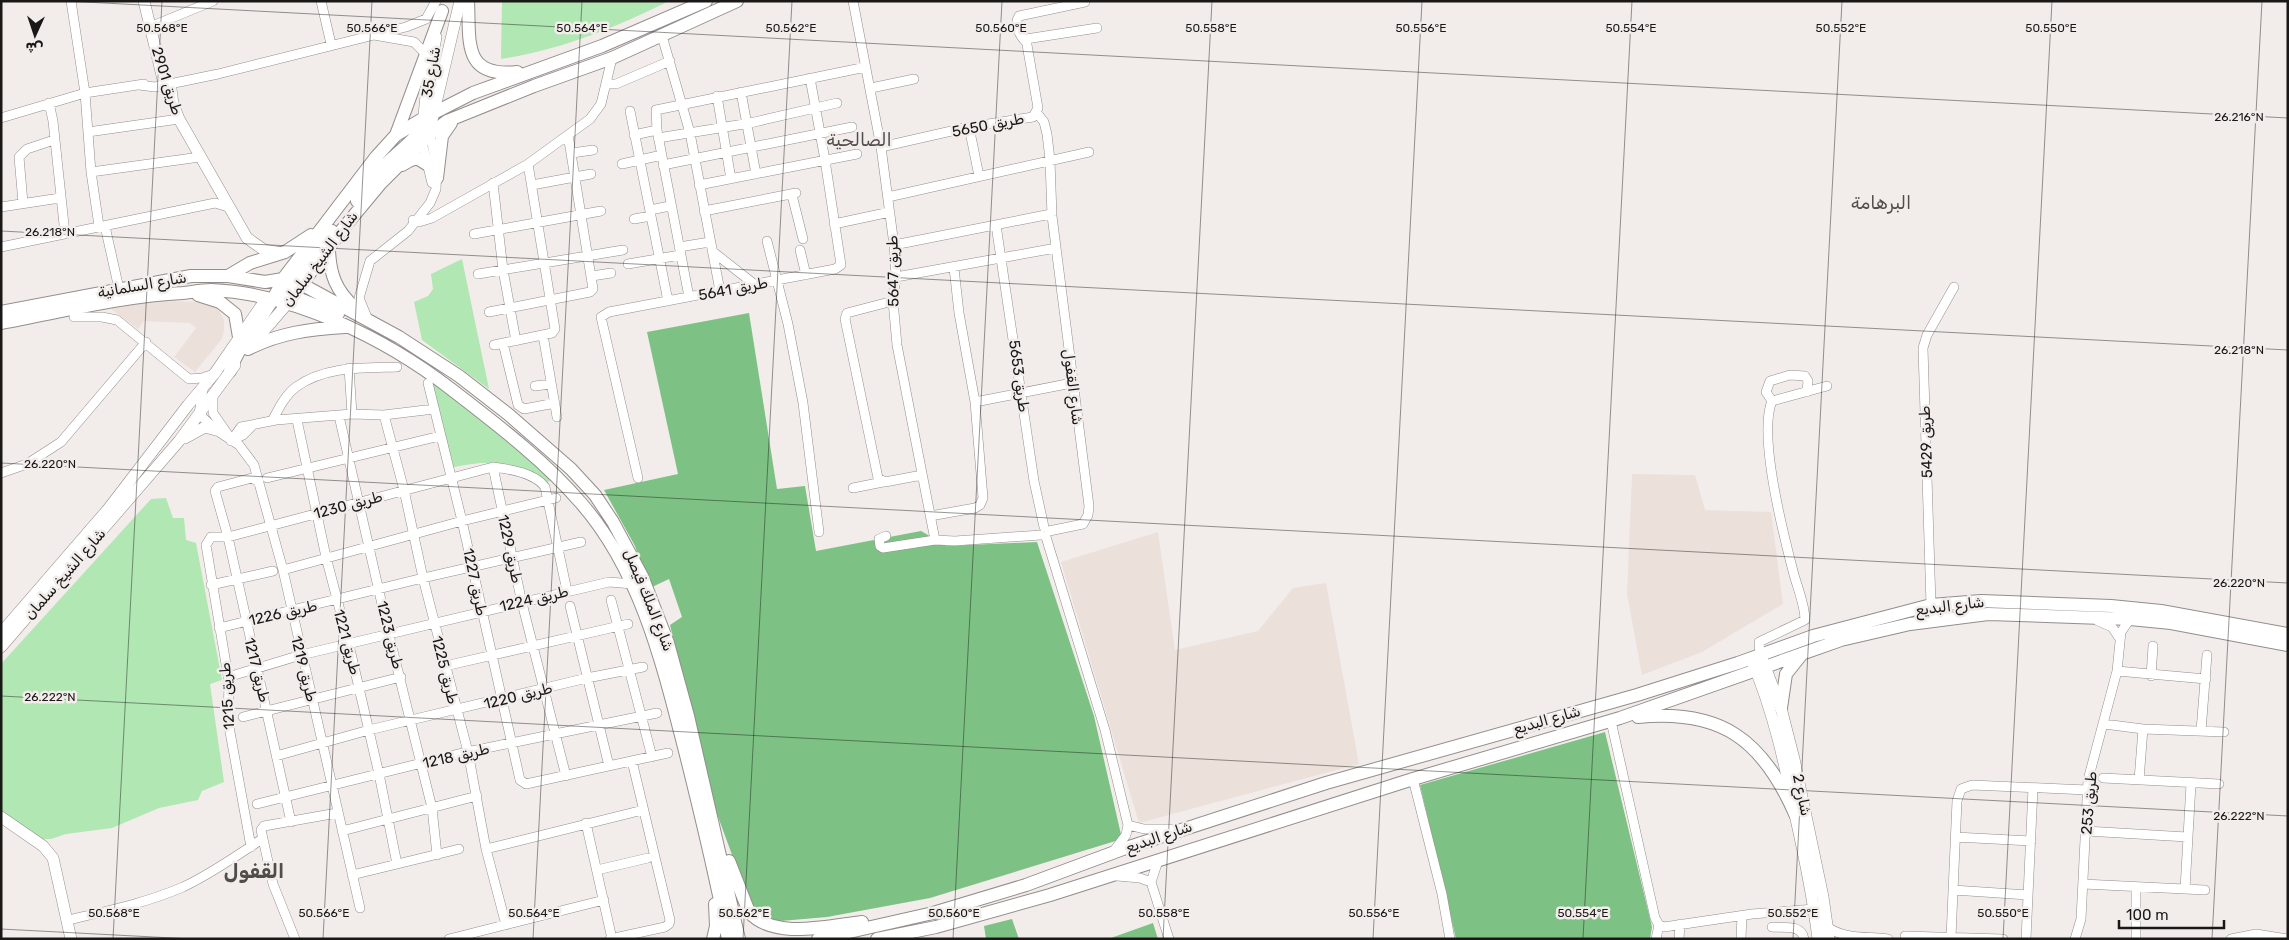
<svg xmlns="http://www.w3.org/2000/svg" width="2289" height="940" viewBox="0 0 2289 940" font-family="Rubik,'Noto Naskh Arabic',sans-serif">
	<rect width="100%" height="100%" fill="#f2edeb"/>
	<!-- built -->
	<path fill="#ece0da" d="M121 300 209 302 218 309 224 320V331L221 340 195 372 174 357 196 328 190 323 144 321 138 329 111 309Z
		M1632 474 1695 475 1705 510 1771 512 1783 604 1702 652 1642 675 1627 594Z
		M1158 532 1175 650 1258 631 1293 588 1326 583 1359 764 1139 823 1061 562Z"/>
	<!-- green -->
	<path fill="#b0e7b3" d="M502 1H669C615 28 560 50 501 59Z
		M462 259 489 389 422 340 414 302 428 296 433 289 431 274Z
		M432 380 536 463 552 479 546 484C505 463 496 458 450 468Z
		M166 498 173 518H184L186 540 196 543 222 680 210 684 224 782 202 791 198 800 159 808 112 828 66 834 51 839H25L1 816V664L151 499Z"/>
	<!-- forest -->
	<path fill="#7dc284" d="M749 313 777 489 805 486 816 551 921 531 947 546 1037 542 1094 716 1122 839 930 898 827 917 769 922 752 909 717 814 670 625 682 617 669 579 650 588 635 546 604 490 678 474 647 332Z
		M1605 732 1652 927 1650 939H1456L1420 785Z
		M1012 919 1019 939H986L984 926Z
		M1153 923 1158 939H1108Z"/>
	<g fill="none" stroke-linecap="round" stroke-linejoin="round">
		<defs>
			<path id="street" d="M71 1 85 93 91 172 99 226
				M321 1 331 44
				M853 1 881 147 894 245 896 277 893 301 897 345 935 540
				M150 27 213 1
				M374 35 414 42 426 54
				M662 36 690 133 720 291
				M1025 41C1019 34 1013 25 1019 16L1085 2
				M606 84H616L670 61
				M139 85 155 87 218 74 406 27 426 19 436 1
				M871 88 914 79
				M741 92 756 174
				M717 96 731 179
				M49 103 53 121 65 234
				M630 111 668 301
				M1037 113 1044 122 1047 134 1050 160 1052 216 1089 506 1088 515 1083 524 1049 531
				M1 118 85 93 144 84
				M969 127 979 176
				M88 132 179 119
				M634 135 657 130
				M658 138 750 123 837 103
				M422 142 432 183
				M881 147 969 127 1033 117 1038 108 1026 39 1097 28
				M572 153 593 150
				M622 164 662 155
				M663 165 852 127
				M91 172 200 157
				M493 183 503 270 516 341
				M532 185 591 174
				M699 185 857 154
				M792 195 803 239
				M888 197 1089 152
				M23 203 19 157 27 149 54 140
				M1 207 60 198
				M650 210 670 206
				M704 211 796 193
				M634 219 651 216
				M413 220 419 222 432 218 528 164 590 119 601 104 612 58
				M834 224 890 212
				M996 225 1034 481 1044 527
				M105 226 119 289
				M474 234 601 211
				M767 241 788 324 803 403 819 532
				M894 245 1051 214
				M1 247 215 203 228 207
				M679 247 710 242
				M800 250 806 275
				M712 251 754 284
				M628 264 680 255
				M478 274 623 250
				M592 276 611 273
				M896 277 1056 248
				M689 297 657 130 656 110 866 67
				M893 301 847 313 845 319 878 478 885 482 922 475
				M489 312 590 292 593 289 568 135
				M74 317H102L117 320 189 379 202 378 214 374
				M368 320 359 298 370 261 408 231 430 203 436 189 437 167 430 134
				M543 335 557 417
				M503 343 518 405 524 409 555 403
				M494 345 552 333 555 329 528 164
				M349 368 352 414
				M428 383 462 521 520 780 526 784 668 753
				M535 386 551 384
				M203 389 199 414 216 430 239 445 254 465 283 570 360 908
				M213 395V413L229 436
				M1772 401 1766 392 1770 381 1790 375 1805 376 1808 381 1807 392
				M975 402 1072 383
				M384 415 404 490 423 578 468 752 486 849 506 925
				M339 416 389 635 432 808 437 855
				M297 420 326 557 349 645 379 774 397 864
				M272 421C278 410 285 395 296 387 325 366 363 368 397 367
				M231 441 241 427 276 420 352 414 384 415 434 409
				M231 441 243 435 253 425
				M493 467 522 603 566 776
				M1 473 27 464 61 442 146 342
				M267 478 440 436
				M638 478 601 317 609 312 835 269 841 265 825 160 810 78
				M259 482 252 478 218 487 215 491 228 537 291 822
				M853 488 883 482
				M930 516 975 508 980 505 983 498 975 402 959 313 954 268
				M886 536 879 539 880 546 883 548 935 540 955 541 1041 535
				M1046 537 1105 730 1128 825 1126 835 1113 852
				M283 570 462 521 556 498
				M211 585 273 571
				M611 600 652 757
				M1931 605 1923 348 1927 335 1954 287
				M570 606 609 766
				M2098 621 2112 627 2120 639
				M219 628 423 578 581 542
				M1760 655 1759 642 1805 620C1805 604 1797 587 1793 571 1783 533 1758 435 1772 401L1827 386
				M445 666 628 624
				M2117 671 2206 679
				M2151 676 2153 646
				M228 677 301 655 609 582 633 584
				M243 717 401 677
				M1611 721 1655 918 1659 925 1664 927 1752 914 1814 909
				M2104 724 2143 729 2224 732
				M2201 731 2207 655
				M276 756 369 730 587 678 643 667
				M2103 778 2219 784
				M1413 779 1442 894 1450 939
				M2139 780 2143 729
				M257 804 462 753 657 713
				M586 823 612 939
				M1128 825 1144 829H1178
				M342 831 477 796
				M2086 831 2187 837
				M1955 837 2031 841
				M251 847 228 721 229 682 206 545 211 537H228L266 527 493 467C510 469 535 473 545 487L567 591
				M486 849 643 810
				M1158 861 1151 882 1169 939
				M597 870 648 858
				M352 875 459 849
				M1117 876 1140 878 1151 882
				M2083 884 2205 890
				M2185 889 2191 784
				M1953 890 2028 895
				M68 920C107 911 146 903 183 887 211 874 236 856 262 839
				M1772 927C1784 928 1802 924 1804 939
				M1827 927C1846 940 1867 936 1888 939
				M1905 936 2003 939
				M1951 937 1957 801 1961 789 1972 785 2087 790
				M295 939 273 884 261 830 264 826 337 813
				M449 939 604 900
				M610 939 665 927 669 924 670 920 632 761
				M1656 939 1659 925
				M1679 939 1680 924
				M1741 939 1742 915
				M2026 939 2033 788
				M2075 939 2081 919 2088 780 2117 671 2121 632 2130 619
				M2136 939V888
				M2231 939 2256 934 2288 939"/>
			<path id="secondary" d="M144 1 164 84 171 89 173 104 179 119 247 238 264 250 281 253
				M432 120 460 1
				M423 125 427 86 436 37
				M249 348 287 304
				M185 438 205 427 216 430
				M1 633 109 508 188 405 215 373 266 299
				M1 647 179 441 235 365
				M1762 659 1781 708 1794 759 1823 897 1829 939
				M1752 661C1774 713 1785 765 1796 819 1805 859 1813 898 1818 939
				M1 817 43 846 53 858 71 939"/>
			<path id="primary" d="M468 1C470 41 462 78 517 72
				M396 135 442 11
				M402 165 409 161 417 158 428 165
				M437 178 442 136 451 123
				M357 201C373 166 412 148 431 117
				M329 250C330 275 336 290 354 307
				M228 276 250 263 285 252 311 235
				M289 289 332 231
				M287 294 338 314
				M198 295 220 302 235 314 239 337
				M287 304 341 231 381 183 430 134 447 121 534 86 612 58 737 1
				M1 312 191 276H228L265 282 283 279 303 285 399 337 459 376 508 414 571 469 595 495 613 522 642 576 668 643 688 716 739 939
				M1 323C61 312 122 296 183 293 192 292 202 290 211 290 294 293 386 339 451 389 496 424 543 459 581 503 643 574 664 670 687 759 702 819 716 878 728 939
				M248 349C279 333 310 329 345 327
				M230 371C242 337 270 312 283 279L376 157 396 135 424 118 473 93 602 46 706 1
				M1781 708 1786 674 1802 654
				M1638 717C1722 709 1763 740 1796 816
				M729 861 749 912C774 940 827 926 862 922
				M713 939 716 926 715 904
				M818 939 933 913 1026 885 1123 849 1326 783 1637 695 1738 663 1813 636 1931 605 1981 601 2111 606 2161 611 2288 634
				M877 939 936 927 1050 895 1413 779 1620 718 1841 640 1910 624 1988 614 2130 619 2171 623 2288 645"/>
		</defs>
		<!-- street casing -->
		<use href="#street" stroke="#938e8c" stroke-width="10"/>
		<!-- secondary casing -->
		<use href="#secondary" stroke="#938e8c" stroke-width="12"/>
		<!-- primary casing -->
		<use href="#primary" stroke="#938e8c" stroke-width="14"/>
		<!-- street -->
		<use href="#street" stroke="#fff" stroke-width="9"/>
		<!-- secondary -->
		<use href="#secondary" stroke="#fff" stroke-width="11"/>
		<!-- primary -->
		<use href="#primary" stroke="#fff" stroke-width="12"/>
	</g>
	<!-- ticks -->
	<path fill="none" stroke="#191817" stroke-width="1" stroke-opacity="0.45" d="M66 1 2288 118M1 231 2288 350M1 463 2288 583M1 696 2288 816M1 929 192 939M113 939 162 1M323 939 372 1M533 939 582 1M743 939 792 1M953 939 1002 1M1163 939 1212 1M1373 939 1422 1M1583 939 1632 1M1793 939 1842 1M2003 939 2052 1M2212 939 2262 1"/>
	<g text-anchor="middle" dominant-baseline="central" stroke-width="5" stroke-linejoin="round" paint-order="stroke">
		<!-- street labels -->
		<g font-size="15" fill="#191817" stroke="#f2edeb">
			<text transform="translate(431 72) rotate(-80)">شارع 35</text>
			<text transform="translate(167 81) rotate(72)">طريق 2901</text>
			<text transform="translate(988 125) rotate(-11)">طريق 5650</text>
			<text transform="translate(320 259) rotate(-53)">شارع الشيخ سلمان</text>
			<text transform="translate(893 271) rotate(-91)">طريق 5647</text>
			<text transform="translate(142 285) rotate(-10)">شارع السلمانية</text>
			<text transform="translate(733 289) rotate(-11)">طريق 5641</text>
			<text transform="translate(1019 376) rotate(82)">طريق 5653</text>
			<text transform="translate(1073 387) rotate(83)">شارع القفول</text>
			<text transform="translate(1926 442) rotate(-92)">طريق 5429</text>
			<text transform="translate(348 505) rotate(-15)">طريق 1230</text>
			<text transform="translate(510 549) rotate(78)">طريق 1229</text>
			<text transform="translate(65 574) rotate(-49)">شارع الشيخ سلمان</text>
			<text transform="translate(475 582) rotate(78)">طريق 1227</text>
			<text transform="translate(534 599) rotate(-13)">طريق 1224</text>
			<text transform="translate(649 600) rotate(68)">شارع الملك فيصل</text>
			<text transform="translate(1950 606) rotate(-7)">شارع البديع</text>
			<text transform="translate(283 613) rotate(-13)">طريق 1226</text>
			<text transform="translate(390 635) rotate(76)">طريق 1223</text>
			<text transform="translate(347 642) rotate(75)">طريق 1221</text>
			<text transform="translate(304 669) rotate(76)">طريق 1219</text>
			<text transform="translate(257 670) rotate(76)">طريق 1217</text>
			<text transform="translate(445 670) rotate(76)">طريق 1225</text>
			<text transform="translate(227 696) rotate(-94)">طريق 1215</text>
			<text transform="translate(518 696) rotate(-14)">طريق 1220</text>
			<text transform="translate(1547 720) rotate(-16)">شارع البديع</text>
			<text transform="translate(456 756) rotate(-13)">طريق 1218</text>
			<text transform="translate(1802 795) rotate(78)">شارع 2</text>
			<text transform="translate(2089 803) rotate(-85)">طريق 253</text>
			<text transform="translate(1159 837) rotate(-19)">شارع البديع</text>
		</g>
		<!-- quarter labels -->
		<g font-size="18" fill="#514d4b" stroke="#f2edeb">
			<text x="859" y="140">الصالحية</text>
			<text x="1881" y="203">البرهامة</text>
		</g>
		<!-- district labels -->
		<g font-size="20" font-weight="bold" fill="#514d4b" stroke="#f2edeb">
			<text x="254" y="871">القفول</text>
		</g>
	</g>
	<g font-size="12" text-anchor="middle" fill="#191817" stroke="#f2edeb" stroke-width="5" stroke-linejoin="round" paint-order="stroke">
		<text x="162" y="32">50.568°E</text>
		<text x="372" y="32">50.566°E</text>
		<text x="582" y="32">50.564°E</text>
		<text x="791" y="32">50.562°E</text>
		<text x="1001" y="32">50.560°E</text>
		<text x="1211" y="32">50.558°E</text>
		<text x="1421" y="32">50.556°E</text>
		<text x="1631" y="32">50.554°E</text>
		<text x="1841" y="32">50.552°E</text>
		<text x="2051" y="32">50.550°E</text>
		<text x="2239" y="121">26.216°N</text>
		<text x="50" y="236">26.218°N</text>
		<text x="2239" y="354">26.218°N</text>
		<text x="50" y="468">26.220°N</text>
		<text x="2239" y="587">26.220°N</text>
		<text x="50" y="701">26.222°N</text>
		<text x="2239" y="820">26.222°N</text>
		<text x="114" y="917">50.568°E</text>
		<text x="324" y="917">50.566°E</text>
		<text x="534" y="917">50.564°E</text>
		<text x="744" y="917">50.562°E</text>
		<text x="954" y="917">50.560°E</text>
		<text x="1164" y="917">50.558°E</text>
		<text x="1374" y="917">50.556°E</text>
		<text x="1583" y="917">50.554°E</text>
		<text x="1793" y="917">50.552°E</text>
		<text x="2003" y="917">50.550°E</text>
	</g>
	<!-- border -->
	<rect width="2289" height="940" fill="none" stroke="#191817" stroke-width="5"/>
	<!-- north arrow -->
	<g transform="translate(35 35) rotate(183)" stroke="#f2edeb" stroke-width="4" paint-order="stroke">
	<path d="M0-4L9 19L0 12L-9 19Z" fill="#191817"/>
	<text y="-8" font-size="14" font-weight="bold" text-anchor="middle" fill="#191817">ش</text>
	</g>
	<!-- scale -->
	<path d="M2119 920v8h105v-8" fill="none" stroke="#191817" stroke-width="2.5"/>
	<text x="2126" y="920" font-size="15" fill="#191817" stroke="#f2edeb" stroke-width="4" paint-order="stroke">100 m</text>
</svg>
